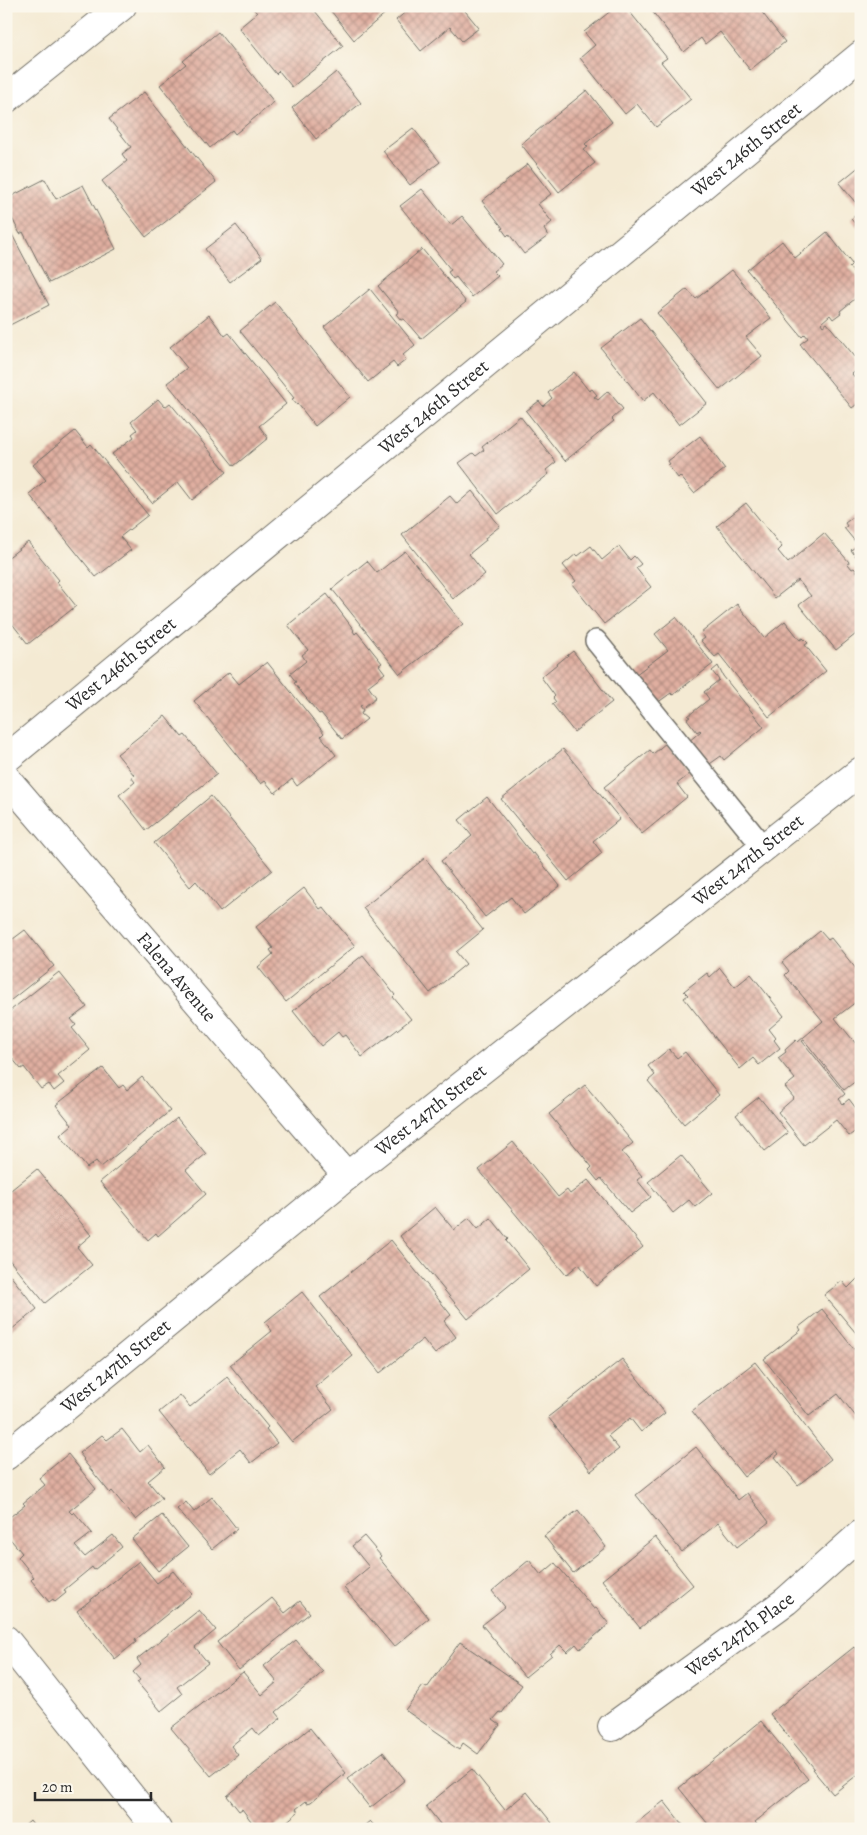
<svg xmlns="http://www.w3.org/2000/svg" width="867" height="1835" viewBox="0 0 867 1835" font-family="Alegreya,serif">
	<defs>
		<pattern id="building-cross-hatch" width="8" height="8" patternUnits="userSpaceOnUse" patternTransform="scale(1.25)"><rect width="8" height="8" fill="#e0afa0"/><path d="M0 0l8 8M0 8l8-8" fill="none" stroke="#b68f83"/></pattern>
	</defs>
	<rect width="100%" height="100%" fill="#fbf7ec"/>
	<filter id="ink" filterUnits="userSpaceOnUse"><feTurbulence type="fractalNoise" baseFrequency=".02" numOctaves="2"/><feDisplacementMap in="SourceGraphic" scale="10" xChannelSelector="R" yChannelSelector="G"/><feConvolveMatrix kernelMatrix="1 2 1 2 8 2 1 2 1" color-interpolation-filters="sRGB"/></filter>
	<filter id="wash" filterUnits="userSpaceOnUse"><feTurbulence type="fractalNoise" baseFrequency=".0096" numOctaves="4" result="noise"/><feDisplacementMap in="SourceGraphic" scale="20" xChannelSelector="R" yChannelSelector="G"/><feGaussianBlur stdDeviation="1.12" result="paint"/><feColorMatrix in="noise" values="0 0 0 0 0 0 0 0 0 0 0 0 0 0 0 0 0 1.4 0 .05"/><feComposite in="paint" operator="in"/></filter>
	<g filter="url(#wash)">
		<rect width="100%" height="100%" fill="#f4ead3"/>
		<g id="blocks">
			<!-- building -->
			<path fill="url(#building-cross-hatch)" d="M251 6H311L343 46 292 87 279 71 276 74 239 28 257 13Z
				M327 6H385L388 11 354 40Z
				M413 6H461L479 28 462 41 450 27 421 51 396 20Z
				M617 6H625L667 58 661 62 691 99 656 127 637 104 625 114 580 58 595 45 584 32Z
				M648 6H757L785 42 750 70 720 32 705 44 701 38 684 52Z
				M775 6H789L780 13Z
				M218 32 274 102 235 134 232 130 210 148 160 85 186 64 183 61Z
				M336 72 361 103 316 139 292 108Z
				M587 90 612 122 585 144 588 147 584 150 595 163 559 192 521 144Z
				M144 92 216 182 146 237 102 181 127 161 122 154 131 147 109 119Z
				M413 128 440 162 410 185 383 151Z
				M528 164 551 194 538 204 552 222 544 229 548 236 524 254 509 234 507 236 502 229 503 228 482 201Z
				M861 165V209L839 183Z
				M45 179 56 199 83 185 116 249 49 283 23 232 20 234 6 206V199Z
				M422 189 451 225 462 216 502 264 493 271 498 276 472 297 456 277 453 279 448 272 451 270 400 206Z
				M861 211V231L851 219Z
				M6 223 49 305 6 327Z
				M236 225 262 258 230 282 205 249Z
				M827 232 852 264 849 267 861 281V294L840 311 841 313 833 319 830 315 821 323 823 326 827 323 861 364V367L852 374 861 385V401L852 408 800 344 808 338 805 334 802 337 747 270 782 241 795 258Z
				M422 249 466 302 421 339 404 319 401 320 396 314 399 312 378 286Z
				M732 270 771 318 746 337 762 356 720 390 657 313 687 289 696 299Z
				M370 289 415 345 403 355 406 360 397 367 393 362 368 382 324 327Z
				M275 302 350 397 315 426 298 404 297 405 292 399 294 398 240 331Z
				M209 315 225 336 229 333 286 404 259 426 268 438 234 466 167 383 187 368 170 347Z
				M640 318 707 403 679 425 654 392 643 401 601 348Z
				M574 372 589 391 592 389 597 395 594 397 598 400 608 391 623 409 612 419 614 421 565 461 526 411 539 401 543 406 552 398 548 393Z
				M158 399 165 407 170 403 227 472 192 500 178 482 152 503 112 454 134 437 132 434 137 430 131 422Z
				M520 416 556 462 546 470 549 474 498 514 459 463 473 453 476 456 484 450 482 447Z
				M75 431 88 447 91 444 148 515 120 537 131 550 96 577 29 494 46 480 33 465Z
				M700 436 725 469 694 493 680 476 678 478 668 465 670 464 668 461Z
				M472 491 500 526 485 538 486 540 469 554 485 574 453 599 402 535 450 496 457 504Z
				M746 503 782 547 778 551 788 563 824 533 849 562 848 564 852 569 854 568 861 576 859 578 861 580V630L836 650 799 605 811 596 798 580 775 598 717 526Z
				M857 514 859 516 861 515V563L851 550 858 545 844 528 847 526 845 523Z
				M28 542 59 580 57 582 76 606 28 644 10 621 6 624V559Z
				M591 546 602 560 619 546 630 560 634 556 641 564 636 568 651 587 604 624 572 584 576 581 563 565 576 554 578 556Z
				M405 551 463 624 400 674 332 589 367 561 377 573Z
				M327 594 354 630 353 631 355 634 357 632 382 663 379 665 385 673 368 686 376 697 364 707 362 705 360 706 363 710 361 714 367 719 342 739 321 713 319 714 294 683 296 682 290 674 306 661 302 655 308 650 288 625Z
				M737 604 764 638 785 621 800 640 803 638 808 643 805 645 826 671 769 717 719 654 715 657 701 641 705 638 701 633Z
				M676 617 713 664 673 695 671 693 657 703 635 675 668 650 655 634Z
				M573 651 612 702 574 732 552 704 556 702 553 698 555 696 541 677Z
				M267 662 324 733 321 736 336 755 297 786 292 779 275 793 265 781 261 784 194 701 229 672 239 684Z
				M718 666 723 676 764 727 724 760 721 756 707 766 688 742 701 731 700 730 697 732 687 719 690 717 688 716 709 699 704 692 719 680 712 671Z
				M165 716 182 737 185 735 217 774 146 830 119 795 135 782 131 777 134 775 117 754Z
				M667 742 691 773 677 784 687 797 642 834 604 787 650 750 653 754Z
				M563 749 620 819 593 841 602 853 568 881 501 799Z
				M211 796 272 870 220 912 196 881 190 887 154 843Z
				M487 797 532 854 534 853 560 886 524 914 511 897 485 917 441 861 472 836 459 820Z
				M425 858 483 930 456 952 466 964 430 993 363 908Z
				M304 888 320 909 323 907 355 946 286 1002 258 967 273 954 270 950 273 948 256 927Z
				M25 930 54 966 6 1004V931L13 939Z
				M820 931 828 940 831 938 861 975V998L835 1018 861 1050V1077L844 1090 804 1040 802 1041 845 1094 839 1099 843 1104 849 1099 861 1115V1127L849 1136 836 1120 804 1145 778 1112 794 1098 785 1087 795 1079 778 1058 786 1052 785 1050 796 1040 798 1042 823 1021 785 975 789 971 782 962Z
				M363 955 395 995 393 997 411 1019 362 1057 345 1035 342 1037 338 1032 321 1046 293 1011Z
				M720 968 735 987 751 974 784 1016 769 1029 776 1038 774 1040 780 1048 759 1065 753 1058 740 1069 684 998 688 995 684 991 707 973 710 977Z
				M59 972 87 1007 71 1019 76 1025 72 1028 90 1050 58 1076 64 1083 54 1091 49 1084 41 1089 24 1067 21 1069 11 1057 6 1061V1014Z
				M669 1049 677 1058 685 1052 719 1095 684 1124 648 1081 655 1075 648 1066Z
				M103 1068 119 1088 123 1085 127 1090 142 1077 170 1111 101 1167 96 1161 87 1168 60 1135 72 1125 56 1105Z
				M585 1085 633 1143 622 1152 642 1176 637 1180 651 1197 630 1213 601 1178 598 1181 589 1170 592 1167 549 1114Z
				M759 1097 788 1133 765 1151 736 1115Z
				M177 1118 206 1154 186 1170 206 1194 158 1236 156 1233 148 1240 100 1182Z
				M513 1142 558 1197 567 1190 570 1194 588 1180 643 1247 596 1286 579 1264 566 1275 479 1170Z
				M681 1155 712 1193 695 1207 689 1200 673 1213 648 1182Z
				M37 1169 91 1235 77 1247 92 1265 45 1303 6 1256V1194Z
				M435 1207 454 1230 469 1218 478 1229 491 1218 508 1239 506 1241 529 1269 468 1319 400 1236Z
				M391 1240 451 1315 444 1321 456 1337 435 1354 423 1339 380 1373 320 1297Z
				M6 1270 37 1309 6 1334Z
				M861 1275V1339L824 1295 842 1281 848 1288Z
				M302 1292 353 1356 315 1387 333 1409 292 1442 230 1365 272 1331 265 1322Z
				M822 1309 861 1358V1423L838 1394 809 1416 764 1359 801 1330 799 1327Z
				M622 1359 665 1413 641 1432 630 1418 608 1436 619 1449 591 1471 548 1417Z
				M755 1362 831 1459 798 1485 775 1457 779 1454 777 1451 744 1477 692 1411Z
				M227 1377 268 1427 266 1429 277 1443 251 1463 240 1449 209 1474 159 1412 180 1395 190 1407Z
				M122 1429 140 1452 148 1445 165 1467 148 1481 162 1498 136 1520 112 1491 110 1493 83 1460 84 1459 79 1453 102 1435 107 1440Z
				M696 1447 738 1500 747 1493 769 1522 737 1547 718 1523 682 1552 636 1495Z
				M68 1454 96 1489 69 1511 72 1514 74 1512 92 1533 75 1546 85 1557 113 1535 122 1547 94 1570 92 1567 64 1590 66 1593 55 1602 53 1599 49 1602 31 1580 34 1577 18 1557 22 1553 6 1534V1520L25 1505 23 1503 45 1485 39 1478Z
				M212 1497 237 1529 212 1549 177 1509 186 1502 194 1512Z
				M578 1510 606 1547 573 1573 544 1536Z
				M162 1515 188 1547 158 1571 132 1539Z
				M364 1536 381 1556 379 1558 429 1618 394 1647 344 1588 369 1567 352 1546Z
				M655 1537 693 1585 640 1628 602 1580Z
				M529 1560 541 1575 555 1563 594 1609 596 1608 609 1624 580 1649 576 1644 567 1652 560 1645 550 1654 552 1655 525 1677 482 1625 505 1607 492 1591Z
				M139 1561 157 1583 173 1571 192 1594 135 1640 136 1642 115 1659 77 1611Z
				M272 1598 285 1613 300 1601 310 1613 239 1670 217 1642Z
				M199 1610 216 1630 195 1647 208 1663 177 1687 182 1694 161 1711 137 1682 140 1680 133 1672 141 1665 137 1659Z
				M296 1640 323 1672 276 1712 281 1718 259 1736 253 1728 231 1746 238 1755 211 1776 171 1728 243 1672 262 1695 277 1682 264 1666Z
				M460 1642 522 1685 502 1713 500 1712 493 1720 500 1725 478 1754 463 1743 459 1750 449 1743 450 1741 405 1710 423 1686 427 1688Z
				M854 1647 861 1656V1772L833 1794 812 1769 814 1768 770 1714Z
				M761 1721 808 1779 755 1822 760 1829H712L679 1788Z
				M310 1728 346 1773 311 1802 307 1803 306 1801 296 1809 298 1812 284 1824 282 1821 273 1829H257L242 1809 239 1811 227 1796Z
				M383 1752 405 1780 370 1808 347 1779Z
				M472 1769 505 1810 527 1792 552 1823 545 1829H444L426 1806Z
				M664 1801 686 1829H629Z
				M30 1821 36 1829H21Z
				M370 1821 377 1829H360Z"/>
		</g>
	</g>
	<g filter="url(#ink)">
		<use href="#blocks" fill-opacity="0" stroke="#716e66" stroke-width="1"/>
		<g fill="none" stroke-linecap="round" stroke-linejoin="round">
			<defs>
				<path id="lane" d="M596 641 763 847"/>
				<g id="street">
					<path d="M6 99 122 6"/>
					<path id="s1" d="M6 759 861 55"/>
					<path id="s2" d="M6 778 347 1176"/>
					<path id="s3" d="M612 1727 786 1601 861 1534"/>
				</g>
				<g id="secondary">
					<path id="s4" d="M6 1456 347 1176 861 771"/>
					<path d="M6 1640 157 1829"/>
				</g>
			</defs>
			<!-- lane casing -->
			<use href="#lane" stroke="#716e66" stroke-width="24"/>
			<!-- street casing -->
			<use href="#street" stroke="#716e66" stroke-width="30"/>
			<!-- secondary casing -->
			<use href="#secondary" stroke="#716e66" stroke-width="30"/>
			<!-- lane -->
			<use href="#lane" stroke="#fff" stroke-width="21"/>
			<!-- street -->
			<use href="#street" stroke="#fff" stroke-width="28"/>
			<!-- secondary -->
			<use href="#secondary" stroke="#fff" stroke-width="28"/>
		</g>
	</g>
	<g text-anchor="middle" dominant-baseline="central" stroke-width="4" stroke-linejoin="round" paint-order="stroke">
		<!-- street labels -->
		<g font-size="19" fill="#2b2b2b" stroke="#fbf7ec">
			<text stroke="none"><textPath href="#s1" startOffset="959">West 246th Street</textPath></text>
			<text stroke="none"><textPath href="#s1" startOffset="554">West 246th Street</textPath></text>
			<text stroke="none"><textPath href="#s1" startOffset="149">West 246th Street</textPath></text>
			<text stroke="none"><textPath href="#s4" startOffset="952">West 247th Street</textPath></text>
			<text stroke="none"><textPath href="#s2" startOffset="262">Falena Avenue</textPath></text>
			<text stroke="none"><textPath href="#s4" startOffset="548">West 247th Street</textPath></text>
			<text stroke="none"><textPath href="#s4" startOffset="142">West 247th Street</textPath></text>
			<text stroke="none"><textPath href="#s3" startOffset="158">West 247th Place</textPath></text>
		</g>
	</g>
	<!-- margin -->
	<rect width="867" height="1835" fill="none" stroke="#fbf7ec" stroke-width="25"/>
	<!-- scale -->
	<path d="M35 1792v8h116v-8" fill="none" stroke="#2b2b2b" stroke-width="2.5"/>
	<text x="42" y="1792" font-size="15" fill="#2b2b2b" stroke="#fbf7ec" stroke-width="4" paint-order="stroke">20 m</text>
</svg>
